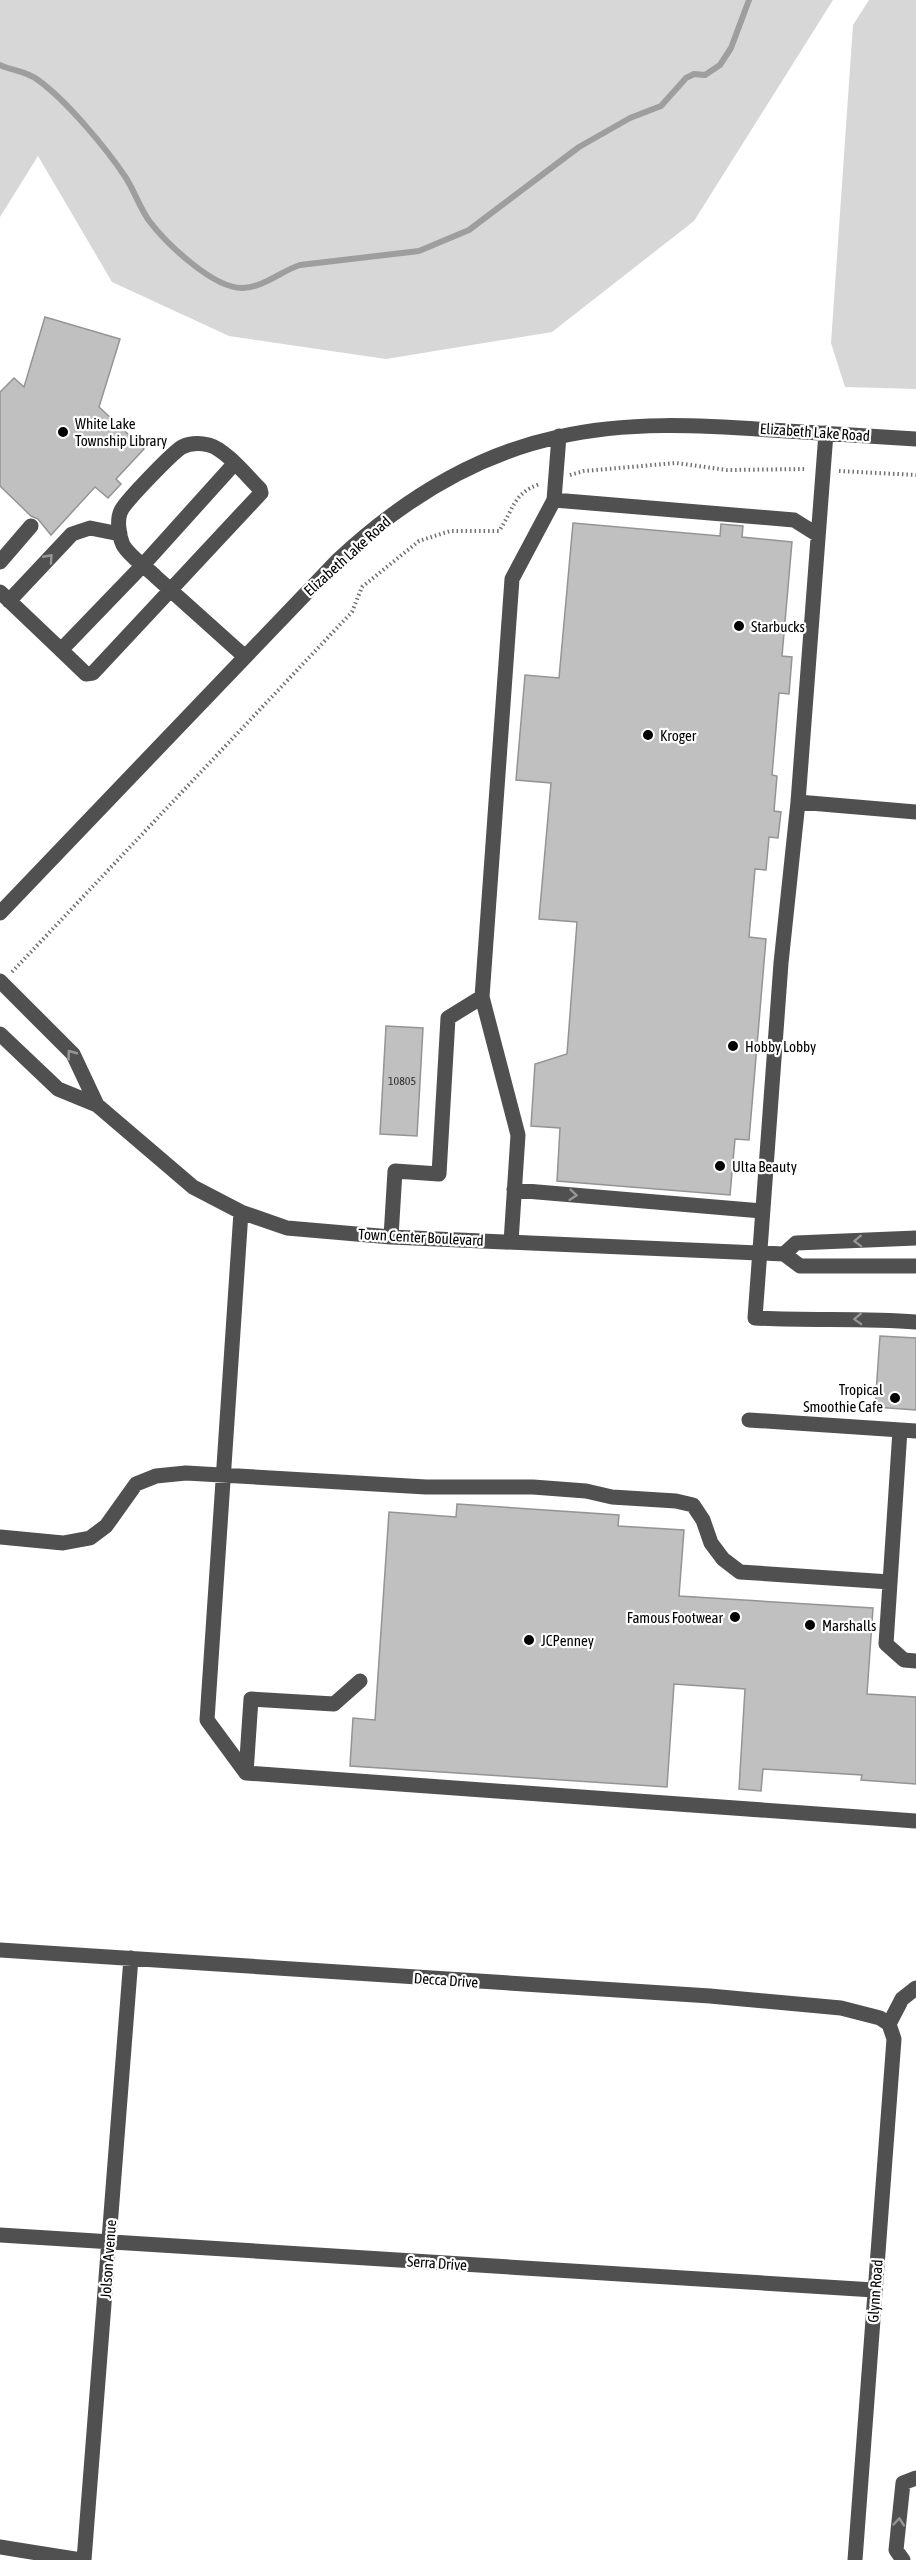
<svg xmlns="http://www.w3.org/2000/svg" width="916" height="2560" viewBox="0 0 916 2560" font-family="'Asap Condensed',sans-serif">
	<rect width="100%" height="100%" fill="#fff"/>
	<!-- green -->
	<path fill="#d7d7d7" d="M0 0H833L694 221 552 332 386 359 229 336 112 282 38 156 0 217Z
		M869 0H916V389L845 387 831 343 853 25Z"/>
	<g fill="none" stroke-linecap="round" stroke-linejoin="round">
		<!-- stream -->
		<path stroke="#9e9e9e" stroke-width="6" d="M0 65C13 71 26 71 38 80 66 100 107 149 126 178 135 192 140 209 150 222 167 244 213 288 242 288 265 287 279 272 300 265L419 251 469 230 579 147 630 118 661 106 686 78 694 74 705 75 720 65 731 48 749 0"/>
	</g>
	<!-- building -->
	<path fill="#c0c0c0" stroke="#949494" stroke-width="1.5" d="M45 317 120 339 99 407 144 449 116 479 121 484 108 498 95 487 51 535 38 519 31 516 0 486V392L14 378 24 387Z
		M573 523 720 536 721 524 743 526 742 537 792 542 782 656 792 657 789 694 779 693 772 775 777 776 774 811 781 812 778 838 769 837 766 870 755 869 749 937 766 939 749 1140 735 1139 730 1195 557 1181 560 1128 531 1126 535 1064 567 1054 577 922 539 919 551 783 516 780 525 675 559 678Z
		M386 1026 423 1028 417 1136 380 1134Z
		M880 1336 916 1338V1410L875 1407Z
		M457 1504 619 1515 618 1526 684 1530 679 1596 873 1608 867 1694 916 1697V1784L861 1780 862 1775 763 1769 761 1791 739 1789 745 1689 674 1684 667 1787 350 1766 353 1718 375 1720 389 1512 456 1517Z"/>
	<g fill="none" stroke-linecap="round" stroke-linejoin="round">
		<!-- path -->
		<path stroke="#727272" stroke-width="4" stroke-dasharray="1.5 3" stroke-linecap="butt" d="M839 471 916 475
			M570 475 584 471 676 463 727 470 807 469
			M12 972 352 612 362 587 419 541 450 531H499C514 509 513 493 540 484"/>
		<!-- minor -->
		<path stroke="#505050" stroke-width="15" d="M826 433 798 802 916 812
			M559 436 554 500 794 520 818 535
			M234 464 143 565 61 650 86 674 93 673 261 493 260 489C248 477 225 449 209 445 200 443 190 443 182 447 172 453 128 499 122 509 116 518 119 536 123 545 130 557 146 567 156 577 185 603 215 630 244 656
			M0 562 31 526
			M0 592 61 650
			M9 601 72 534 90 528 120 534
			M798 802 781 963 755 1318C809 1321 862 1318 916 1322
			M0 913 338 560C400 502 475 455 558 437 627 421 700 425 771 430 819 433 868 436 916 439
			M0 981 73 1054 97 1105
			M0 1034 58 1089 97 1105 193 1187 241 1212 287 1228 391 1237 784 1254 800 1266H916
			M514 1190 762 1211
			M241 1212 207 1720 246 1773 916 1821
			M391 1237 395 1171 439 1174 448 1018 482 997
			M511 1242 518 1135 482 997 512 579 554 500
			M784 1254 796 1243 916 1238
			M749 1420 916 1431
			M900 1430 886 1644 904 1660 916 1661
			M0 1537 63 1543 90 1538 106 1526 136 1484 156 1476 186 1473 426 1487H533L586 1491 612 1497 676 1501 693 1505 703 1520 711 1543 723 1559 740 1572 890 1582
			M246 1773 251 1699 334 1704 360 1681
			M0 1950 710 1996 841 2008 880 2018 889 2024 894 2039 855 2560
			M889 2024 902 1999 916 1988
			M0 2235 874 2290
			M0 2547 81 2560
			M84 2560 131 1958
			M903 2560 896 2550 903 2483 916 2478"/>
	</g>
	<!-- one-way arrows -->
	<defs><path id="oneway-chevron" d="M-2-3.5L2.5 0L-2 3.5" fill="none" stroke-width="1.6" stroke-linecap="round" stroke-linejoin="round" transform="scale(1.5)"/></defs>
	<g stroke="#969696">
		<use href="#oneway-chevron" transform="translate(49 558) rotate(-48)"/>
		<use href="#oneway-chevron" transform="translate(71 1054) rotate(-127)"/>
		<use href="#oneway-chevron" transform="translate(573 1195) rotate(5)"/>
		<use href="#oneway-chevron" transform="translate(858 1241) rotate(178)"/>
		<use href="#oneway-chevron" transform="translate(858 1319) rotate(178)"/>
		<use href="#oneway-chevron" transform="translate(899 2522) rotate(-85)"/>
	</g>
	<!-- markers -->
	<g fill="#000" stroke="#fff" stroke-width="2">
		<circle cx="63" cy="432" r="6"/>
		<circle cx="739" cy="626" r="6"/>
		<circle cx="648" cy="735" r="6"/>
		<circle cx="733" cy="1046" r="6"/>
		<circle cx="720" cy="1166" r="6"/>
		<circle cx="895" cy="1398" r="6"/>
		<circle cx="735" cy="1617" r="6"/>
		<circle cx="810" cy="1625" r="6"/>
		<circle cx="529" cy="1640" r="6"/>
	</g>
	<g text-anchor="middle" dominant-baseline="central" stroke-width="4.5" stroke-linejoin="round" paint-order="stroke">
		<!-- number labels -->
		<g font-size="12" fill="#303030">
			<text x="402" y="1081">10805</text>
		</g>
		<!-- poi labels -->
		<g font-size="15" fill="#000" stroke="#fff" text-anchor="start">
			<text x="75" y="423">White Lake<tspan x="75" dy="17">Township Library</tspan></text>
			<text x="751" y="626">Starbucks</text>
			<text x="660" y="735">Kroger</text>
			<text x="745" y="1046">Hobby Lobby</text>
			<text x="732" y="1166">Ulta Beauty</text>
			<text x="883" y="1389" text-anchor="end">Tropical<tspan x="883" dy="17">Smoothie Cafe</tspan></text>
			<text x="723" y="1617" text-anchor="end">Famous Footwear</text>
			<text x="822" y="1625">Marshalls</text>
			<text x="541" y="1640">JCPenney</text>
		</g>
		<!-- street labels -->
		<g font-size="15" fill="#000" stroke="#fff">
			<text transform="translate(815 432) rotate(4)">Elizabeth Lake Road</text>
			<text transform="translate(347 556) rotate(-42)">Elizabeth Lake Road</text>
			<text transform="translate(421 1237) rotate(3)">Town Center Boulevard</text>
			<text transform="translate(446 1980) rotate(4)">Decca Drive</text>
			<text transform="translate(108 2259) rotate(-86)">Jolson Avenue</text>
			<text transform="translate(437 2263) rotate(4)">Serra Drive</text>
			<text transform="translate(875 2291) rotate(-86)">Glynn Road</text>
		</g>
	</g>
</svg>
